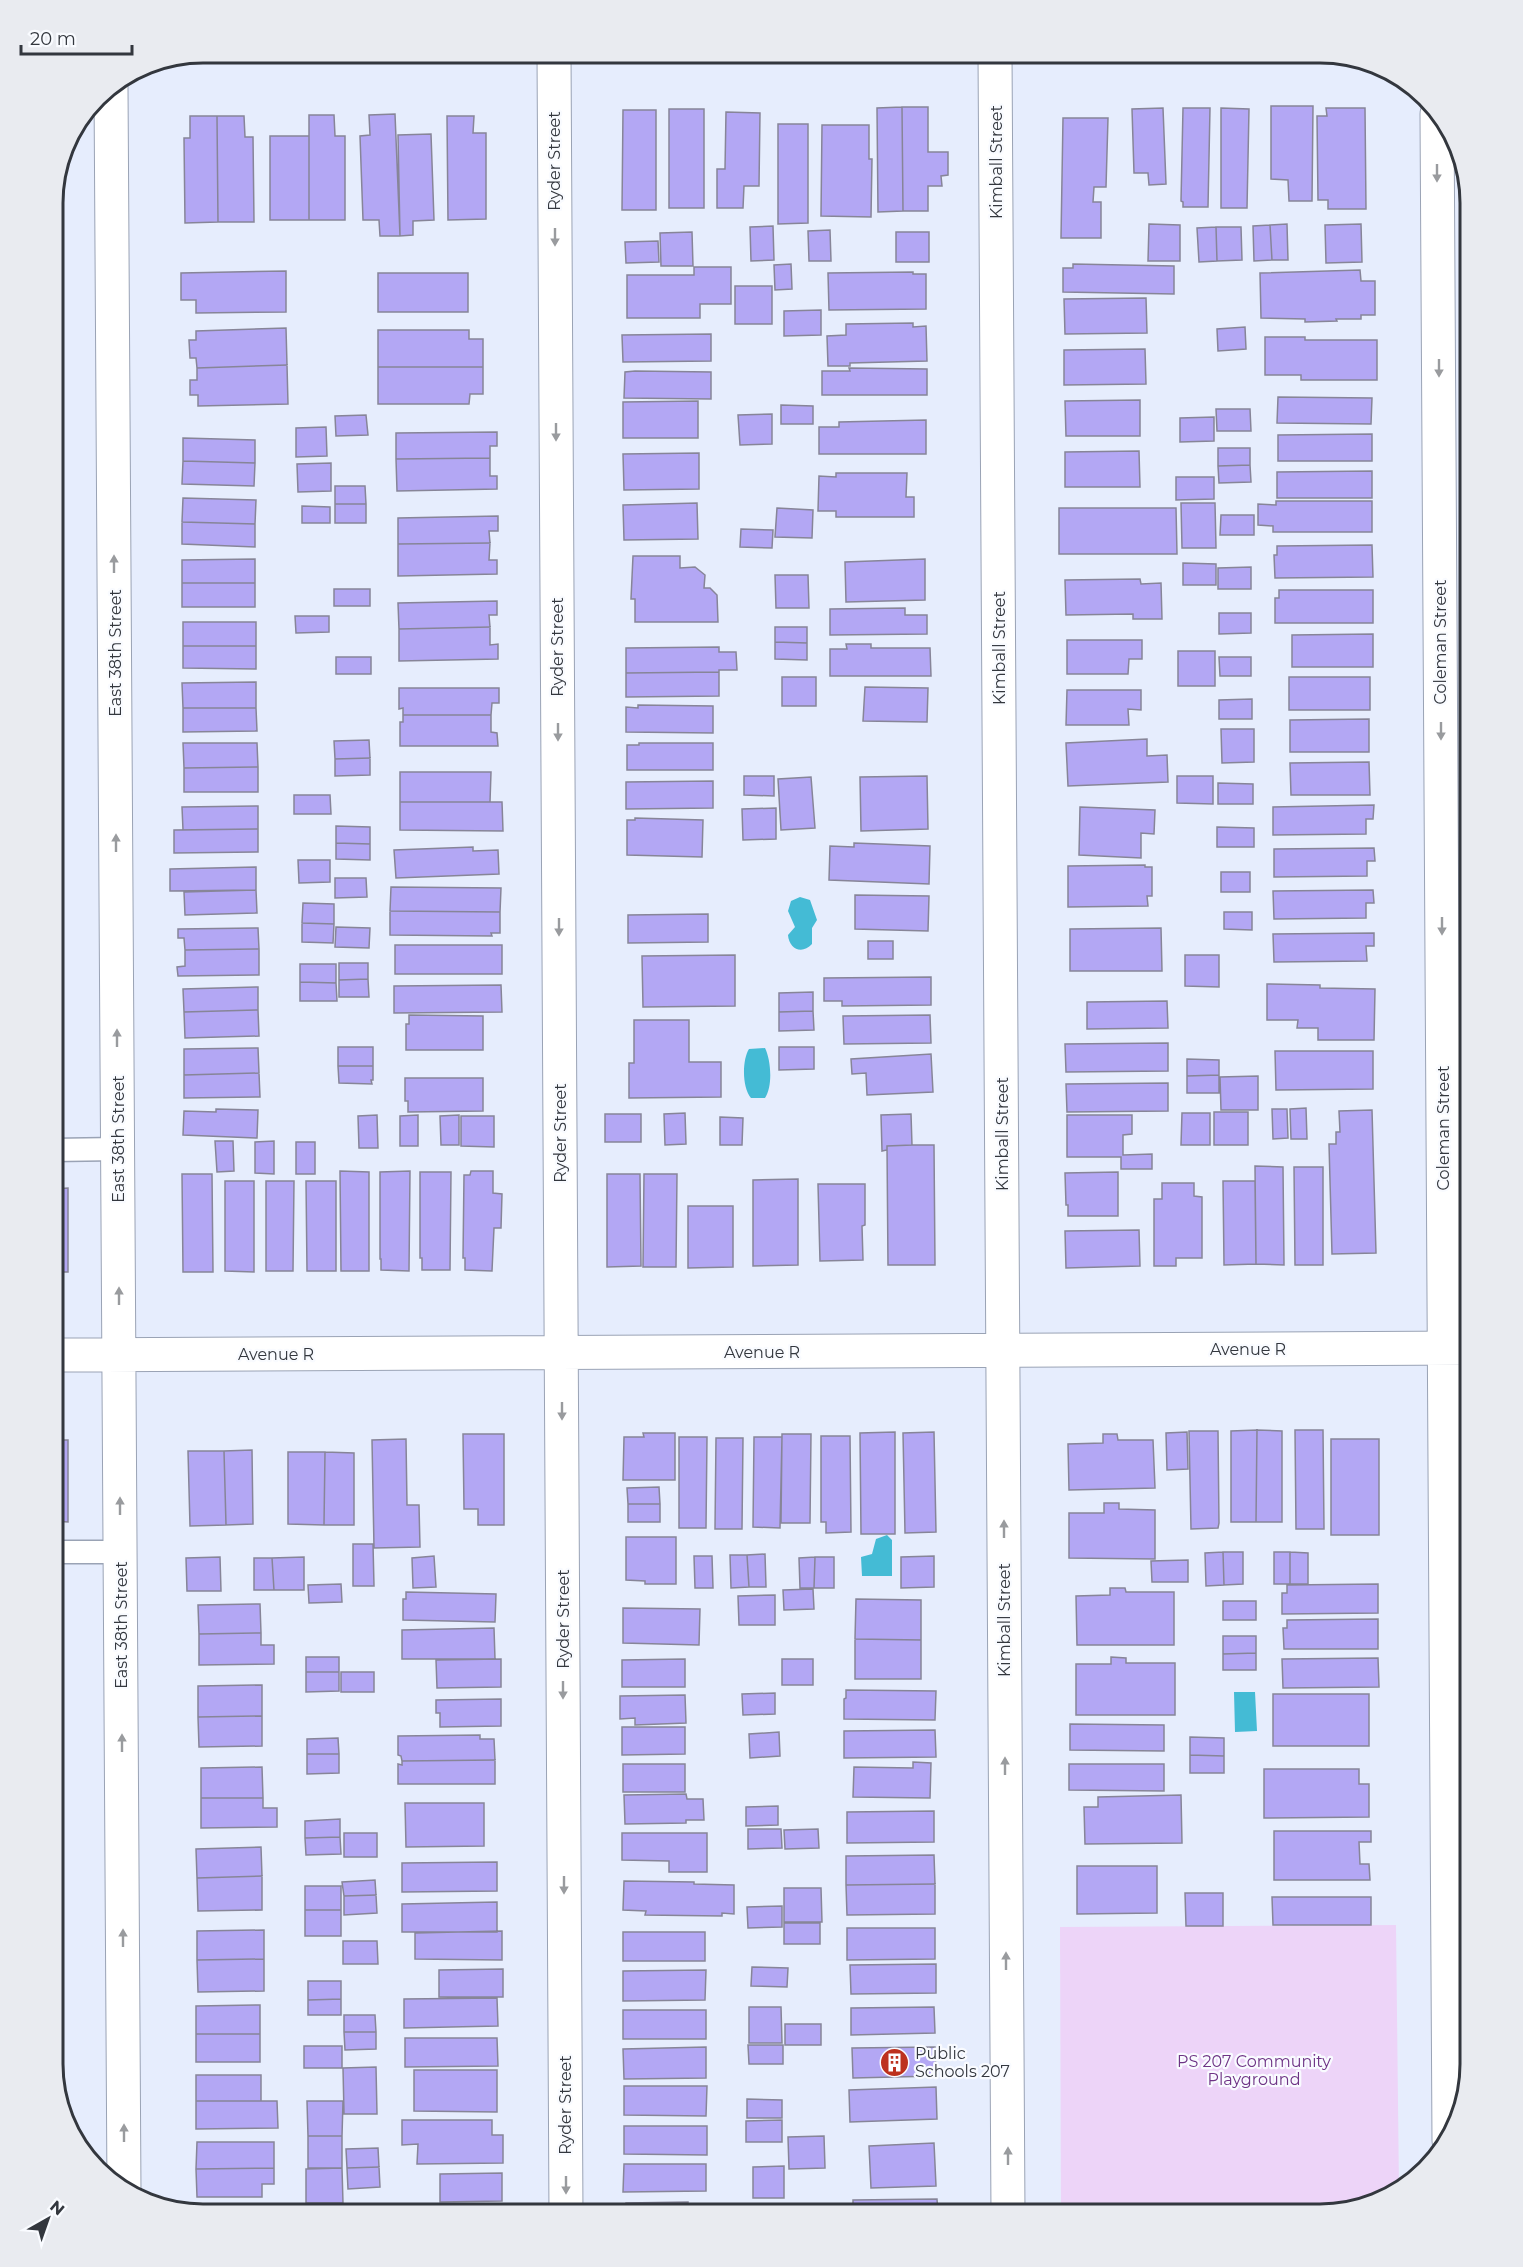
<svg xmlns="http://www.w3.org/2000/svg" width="1523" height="2267" viewBox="0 0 1523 2267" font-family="Montserrat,sans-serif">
	<rect width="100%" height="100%" fill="#e6edfd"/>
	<!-- green -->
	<path fill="#edd4f8" d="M1396 1925 1399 2191 1395 2195 1320 2214H1061L1060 1927Z"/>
	<!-- water -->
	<path fill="#44bbd5" d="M800 897 810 900 817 920 812 928V944C802 955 789 949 788 935L795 927 788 911 791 901Z
		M765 1048C771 1060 773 1086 765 1098H751C742 1088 742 1060 749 1049Z
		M887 1535 892 1540V1576H862L861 1557 872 1554 876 1539Z
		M1234 1692H1255L1257 1731 1235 1732Z"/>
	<!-- building -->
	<path fill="#b3a7f4" stroke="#878598" stroke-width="1.5" d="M1271 106H1313L1312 201H1289L1288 180 1271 179Z
		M902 107 903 211 878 212 877 108Z
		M902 107H928V152H948V175L941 176 942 186H928V211H903Z
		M1163 108 1166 184 1149 185 1148 173H1134L1132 109Z
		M1183 108H1210L1208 207H1183V202L1181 201Z
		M1221 108 1249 109 1247 208H1221Z
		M1326 108H1365L1366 209H1328V200H1318L1317 116H1327Z
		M669 109H704V208H669Z
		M623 110H656V210H622Z
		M726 112 760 113 759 186H744L743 208H717V169H725Z
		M395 114 400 236H380L379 220H363L360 136 370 135 369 115Z
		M309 115H334L335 136H345V220H309Z
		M190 116H217L218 222 185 223 184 138H190Z
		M217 116H244L245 137H253L254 222H218Z
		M447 116H474L473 133H486V219L448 220Z
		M1063 118H1108L1106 187H1094L1093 202H1101V238H1061Z
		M778 124H808V223L778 224Z
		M822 125H869V159H872L871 217 821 216Z
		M431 134 434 220 413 221V235L400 236 398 135Z
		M270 136H309V220H270Z
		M1149 224 1180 225V261H1148Z
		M1287 224 1288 260H1272L1270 225Z
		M1361 224 1362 262 1326 263 1325 225Z
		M1270 225 1272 260 1254 261 1253 226Z
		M773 226 774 260 751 261 750 227Z
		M1216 227 1217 261 1199 262 1197 228Z
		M1216 227H1241L1242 260 1217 261Z
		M830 230 831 261H809L808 231Z
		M692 232 693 266H661L660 233Z
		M896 232H929V262H896Z
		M658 241 659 262 626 263 625 242Z
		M791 264 792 289 775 290 774 265Z
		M1073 264 1174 266V294L1063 292V268H1073Z
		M694 267H731V304H700V318H627V275H694Z
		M1360 270 1361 281H1375V315H1361V319H1336L1337 321 1305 322V319L1261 318 1260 273Z
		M286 271V312L196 313V300H181V273Z
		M913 272V274H926V309L829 310 828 273Z
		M378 273H468V312H378Z
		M735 286H772V324H735Z
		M1146 298 1147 333 1065 334 1064 299Z
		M821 310V335L784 336V311Z
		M913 323V327L926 326 927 361 850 363V366H828L827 336 846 335V324Z
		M1245 327 1246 349 1218 351 1217 329Z
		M286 328 287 365 197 368 196 358H190L189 340H196V331Z
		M378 330H469V339H483V367H378Z
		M711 334V361L623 362 622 335Z
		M1265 337H1305V340H1377V380H1301V375H1265Z
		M1145 349 1146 384 1064 385V350Z
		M287 365 288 404 198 406V395H190V380H197V368Z
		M378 367H483V394H470L469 404H378Z
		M849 368 927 369V395H822V371H850Z
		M635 371 711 372V399L624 398 625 372Z
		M1278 397 1372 398 1371 424 1277 423Z
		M1140 400V436H1066L1065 401Z
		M698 401V438H623V402Z
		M781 405 813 406V424H781Z
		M1216 409H1250L1251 431H1217Z
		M772 414V444L740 445 738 415Z
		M366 415 368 435 336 436 335 416Z
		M1214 417V441L1180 442V418Z
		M926 420V454H819V427H839V422Z
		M326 427 327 456 296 457V428Z
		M497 432V446H490V458L396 459V433Z
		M1372 434V461H1278V435Z
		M183 438 255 440V463L183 461Z
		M1218 448H1250V465L1218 466Z
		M1139 451 1140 487H1065V452Z
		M699 453V489L624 490 623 454Z
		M490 458V476H497V489L397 491 396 459Z
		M183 461 255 463 254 486 182 484Z
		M331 463V491L298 492 297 464Z
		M1250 465 1251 482 1219 483 1218 466Z
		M1372 471V498H1277V472Z
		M836 473H907L906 497H914V517H836V511H818L819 476 836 477Z
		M1176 477H1214V499L1176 500Z
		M335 486H365L366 504H335Z
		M183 498 256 500 255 524 182 522Z
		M1276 501H1372V532H1273V526L1258 525V504L1276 505Z
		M697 503 698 539 624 540 623 505Z
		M1181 503H1215L1216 548H1182Z
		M335 504H366V523H335Z
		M302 506 330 507V523H302Z
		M777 508 813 510 812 538 775 537Z
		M1059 508H1176L1177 554H1059Z
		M1221 515H1254V535H1220Z
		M498 516V531H489L490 543 398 544V518Z
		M182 522 255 524V547L182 544Z
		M741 529 773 530 772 548 740 547Z
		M490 543 489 560H497V574L398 576V544Z
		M1372 545 1373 577 1275 578 1274 555H1277V546Z
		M633 556H680V568L695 567 705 575 704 588H710L717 595 718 622H635V599H631Z
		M255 559V583H182V560Z
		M925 559V600L846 602 845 562Z
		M1183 563 1216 564V585H1183Z
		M1251 567V589H1218V568Z
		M775 575H808L809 608H776Z
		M1140 579 1141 584 1161 583 1162 619H1133V614L1066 615 1065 580Z
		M182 583H255V607H182Z
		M334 589H370V606H334Z
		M1279 590H1373V623H1275V598H1279Z
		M497 601V615H489L490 627 399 629 398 603Z
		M905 608V615H927V634L830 635V609Z
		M1219 613H1251V633L1219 634Z
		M295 616H329V632L296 633Z
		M183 622H256V646H183Z
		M490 627V645L498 644V659L399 661V629Z
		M775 627H807V643L775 642Z
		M1373 634V667H1292V635Z
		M1067 640H1142V659H1129L1128 674H1067Z
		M775 642 807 643V660L775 659Z
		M846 644H871V648H930L931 676H830V649H847Z
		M183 646H256V669L183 668Z
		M719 647V652H736L737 670H719V672L626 673V648Z
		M1178 651H1215V686H1178Z
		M336 657H371V674H336Z
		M1219 657H1251V676H1220Z
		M719 672V696L626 697V673Z
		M782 677H816V706H782Z
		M1289 677H1370V710H1289Z
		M256 682V708H183L182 683Z
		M865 687 928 688 927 722 863 721Z
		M399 688H499V703H492L491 715H403V708L399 709Z
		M1067 690H1141V710L1128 709 1129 725H1066Z
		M1252 699V719H1219V700Z
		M638 705 713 706V733L626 732V707L638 708Z
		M183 708H256L257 731 183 732Z
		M403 715H491V732L497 733 498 746H400V722H403Z
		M1369 719V752H1290V720Z
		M1221 729H1254V762L1222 763Z
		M1147 739V756L1167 755 1168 782 1068 786 1066 743Z
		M369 740 370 758 335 759 334 741Z
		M183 743H257L258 767 184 768Z
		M639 743H713V770H627V745H639Z
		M370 758V775L335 776V759Z
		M1369 762 1370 795H1291L1290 763Z
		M258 767V792H184V768Z
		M400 772H491L490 802H400Z
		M744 776H774V796L744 795Z
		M927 776 928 829 861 831 860 777Z
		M1177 776H1213V804L1177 803Z
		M811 777 815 828 781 830 778 779Z
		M713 781V808L626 809V782Z
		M1218 783 1253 784V804H1218Z
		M294 795H330L331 814H294Z
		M400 802H502L503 831 400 830Z
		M1374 805 1373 819H1366V834L1273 835V807Z
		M258 806V829L183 830 182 807Z
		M1080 807 1155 810 1154 834 1141 833V858L1079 855Z
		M776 808V839L743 840 742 809Z
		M635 818 703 820 702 857 627 855V820H635Z
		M336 826 370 827V844L336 843Z
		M1217 827 1254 828V847H1217Z
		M258 829V852L174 853V830Z
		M336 843 370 844V860L336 859Z
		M854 843 930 846 929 884 829 880 830 846 854 847Z
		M473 847V851L498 850 499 874 396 878 394 850Z
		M1374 848 1375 861H1367V876L1274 877V849Z
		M298 860H330V882L299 883Z
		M1145 865V867H1152V896H1147L1148 906 1068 907V866Z
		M256 867V890L170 891V869Z
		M1221 872H1250V892H1221Z
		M335 878H366L367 897 335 898Z
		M391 887 501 888 500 912 390 911Z
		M256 890 257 913 185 915 184 892Z
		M1373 890 1374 903H1366V918L1274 919 1273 891Z
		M855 895 929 896 928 931 855 929Z
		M303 903 334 904V924L302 923Z
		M390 911 500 912V933H491L492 936 390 935Z
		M1224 912H1252V930L1224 929Z
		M708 914V942L628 943V915Z
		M302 923 334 924 333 943 302 942Z
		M336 927 370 928 369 948 335 947Z
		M258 928 259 949 185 950 184 938H178V929Z
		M1161 928 1162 971H1070V929Z
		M1374 933V946H1366L1367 961 1274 962 1273 934Z
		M868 941H893V959H868Z
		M395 945H502V974H395Z
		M259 949V975L178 976 177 967 185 966V950Z
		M735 955V1006L643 1007 642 956Z
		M1185 955H1219V987L1185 986Z
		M339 963H368V979L339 980Z
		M300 964H336V983L300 982Z
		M931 977V1005L842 1006V1001H824V978Z
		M368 979 369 997H339V980Z
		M300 982 336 983 337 1001H300Z
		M1267 984 1320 985V988L1375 989 1374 1040H1318V1028H1297L1298 1020H1267Z
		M501 985 502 1012 394 1013V986Z
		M258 987V1010L184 1012 183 989Z
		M813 992V1011L779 1012V993Z
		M1167 1001 1168 1028 1087 1029V1002Z
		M258 1010 259 1036 185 1038 184 1012Z
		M813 1011 814 1030 779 1031V1012Z
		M409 1015 483 1016V1050H406V1024H409Z
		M930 1015 931 1043 844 1044 843 1016Z
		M634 1020H689V1062H721V1097L629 1098V1063H634Z
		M1168 1043V1071L1066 1072 1065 1044Z
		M338 1047H373V1066H338Z
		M779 1047H814V1069L779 1070Z
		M258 1048 259 1073 184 1075V1049Z
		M1275 1051H1373V1089L1276 1090Z
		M931 1054 933 1092 867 1095 866 1073 852 1074 851 1059Z
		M1187 1059 1219 1060V1075L1187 1076Z
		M338 1066H373V1080H371L372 1084 339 1083Z
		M259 1073 260 1097 184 1098V1075Z
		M1219 1075V1093H1187V1076Z
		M1258 1076V1110H1221L1220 1077Z
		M405 1078H483V1111L408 1112V1101H405Z
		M1168 1083V1111L1067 1112 1066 1084Z
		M1306 1108 1307 1139H1291L1290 1109Z
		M216 1109 258 1110 257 1138 183 1135 184 1111 216 1112Z
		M1272 1109H1287L1288 1138 1273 1139Z
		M1372 1110 1376 1253 1332 1254 1329 1144H1336V1132H1340L1339 1111Z
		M1214 1112H1248V1145H1214Z
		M685 1113 686 1144 665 1145 664 1114Z
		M1182 1113H1210V1145H1181Z
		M605 1114H641V1142H605Z
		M911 1114 912 1145 887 1146V1150L882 1151 881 1115Z
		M377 1115 378 1148H359L358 1116Z
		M418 1115V1146H400V1116Z
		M459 1115V1145H441L440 1116Z
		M1067 1115H1132V1134L1123 1135V1155L1152 1154V1169H1121V1157H1067Z
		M461 1116H494V1147L461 1146Z
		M720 1117 743 1118 742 1145H720Z
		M215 1141H233L234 1171 217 1172Z
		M274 1141V1174L255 1173V1142Z
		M296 1142H315V1174H296Z
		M912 1145H934L935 1265H888L887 1146Z
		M1255 1166 1283 1167 1284 1265 1256 1264Z
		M1294 1167H1323V1265H1295Z
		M340 1171 369 1172V1271H341Z
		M410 1171 409 1271 381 1270V1259H380V1172Z
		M471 1171H493V1193L502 1194 501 1228H494L492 1271 465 1270V1258H463L464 1175H470Z
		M420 1172H451L450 1270H422V1258H420Z
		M1118 1172V1216H1068V1205H1066L1065 1173Z
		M182 1174H212L213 1272H183Z
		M607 1174H640L641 1266 607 1267Z
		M644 1174H677L676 1267H643Z
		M798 1179V1265L753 1266V1180Z
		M225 1181H254V1272L225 1271Z
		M266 1181H294L293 1271H266Z
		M306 1181H336V1271H307Z
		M1223 1181H1255L1256 1264 1224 1265Z
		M1162 1183H1194V1196L1202 1197V1258H1176V1266H1154V1199H1162Z
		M818 1184H865V1225L862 1226 863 1260 820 1261Z
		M68 1188V1272H53V1189Z
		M688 1206H733V1267L688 1268Z
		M1139 1230 1140 1266 1066 1268 1065 1231Z
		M1257 1430 1256 1522H1231V1431Z
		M1257 1430 1282 1431V1522H1256Z
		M1295 1430H1323L1324 1529H1296Z
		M1189 1431H1218L1219 1523 1218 1528 1191 1529Z
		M895 1432V1534H861L860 1433Z
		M934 1432 936 1532 905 1533 903 1433Z
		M1187 1432 1188 1469 1167 1470 1166 1433Z
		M643 1433H675V1480H623L624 1437H644Z
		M463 1434H504V1525H478V1509H464Z
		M782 1434H811L810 1523H781Z
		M1103 1434H1117L1118 1440H1153L1155 1488 1069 1490 1068 1444 1103 1443Z
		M821 1436H850L851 1532 826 1533V1522H821Z
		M679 1437H707L706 1528H679Z
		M754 1437H782L780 1528 753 1527Z
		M716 1438H743L742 1529H715Z
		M406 1439 407 1505H419L420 1547 374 1548 372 1440Z
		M1331 1439H1379V1535H1331Z
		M53 1440H68V1522L53 1521Z
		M252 1450 253 1524 226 1525 224 1451Z
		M188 1451H224L226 1525 190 1526Z
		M288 1452H325L324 1525 288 1524Z
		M325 1452 354 1453V1525H324Z
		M659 1487 660 1504H628L627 1488Z
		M1104 1503H1119V1509L1155 1510V1559L1069 1558V1513H1104Z
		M628 1504H660V1522H628Z
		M626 1537H676V1584H645V1581L626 1580Z
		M353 1544H373L374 1586H353Z
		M1223 1552 1224 1585 1206 1586 1205 1553Z
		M1223 1552H1243V1584L1224 1585Z
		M1274 1552H1290V1584H1274Z
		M1290 1552 1308 1553V1584H1290Z
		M765 1554 766 1587H749L747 1555Z
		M730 1555H747L749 1587 731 1588Z
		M434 1556 436 1587 413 1588 412 1558Z
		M694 1556H712L713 1588H695Z
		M934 1556V1587L901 1588V1557Z
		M220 1557 221 1591H187L186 1558Z
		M304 1557V1590H274L272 1558Z
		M815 1557H834V1588H814Z
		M815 1557 814 1588H800L799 1558Z
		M254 1558H272L274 1590H254Z
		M1188 1560V1582H1152L1151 1561Z
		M341 1584 342 1602 309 1603 308 1585Z
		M1378 1584V1613L1282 1614V1593H1287V1585Z
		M1110 1588H1125L1126 1592H1174V1645H1077L1076 1596 1110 1595Z
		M813 1589 814 1609 784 1610 783 1590Z
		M406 1592 496 1594 495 1622 403 1620V1599H406Z
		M775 1595V1625H739L738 1596Z
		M856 1599 921 1600V1640L855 1639Z
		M1223 1601H1256V1620H1223Z
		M260 1604 261 1633 199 1634 198 1605Z
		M623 1608 700 1609 699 1645 623 1643Z
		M1378 1619V1649H1284L1283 1628H1287V1620Z
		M494 1628 495 1659H402V1630Z
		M261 1633V1645H274V1664L199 1665V1634Z
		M1223 1636H1256V1653L1223 1654Z
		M855 1639 921 1640V1679H855Z
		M1256 1653V1670H1223V1654Z
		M306 1657H339V1672H306Z
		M1111 1657 1126 1658V1663H1175V1715H1076V1664H1111Z
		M1378 1658 1379 1687 1283 1688 1282 1659Z
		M501 1659V1687L437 1688 436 1660Z
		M685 1659V1687H622V1660Z
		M782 1659H813V1685H782Z
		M306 1672H339V1691L306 1692Z
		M341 1672H374V1692H341Z
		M262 1685V1716L198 1717V1686Z
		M846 1690 936 1691 935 1720 844 1719V1699L846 1698Z
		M775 1693V1714L743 1715 742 1694Z
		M1273 1694H1369V1746H1273Z
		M685 1695 686 1723 635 1725V1718L620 1719V1696Z
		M501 1699V1726L440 1727V1713H436V1700Z
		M262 1716V1746L199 1747 198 1717Z
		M1070 1724 1164 1725V1751L1070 1750Z
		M622 1727H685V1754L622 1755Z
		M935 1730 936 1757 844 1758V1731Z
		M779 1732 780 1756 750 1758 749 1734Z
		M480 1735V1739H494L495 1760 402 1761 401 1756 398 1755V1736Z
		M1190 1737 1224 1738V1756L1190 1755Z
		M338 1738 339 1754H307V1739Z
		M307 1754H339V1773L307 1774Z
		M1190 1755 1224 1756V1773H1190Z
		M495 1760V1784H398V1764L402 1765V1761Z
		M913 1762 931 1763 930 1798 853 1797 854 1767 913 1768Z
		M623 1764H685V1792H623Z
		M1069 1764H1164V1791L1069 1790Z
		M262 1767 263 1798H201V1768Z
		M1264 1769H1359V1784H1369V1817L1264 1818Z
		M686 1794 687 1799H703L704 1820H686V1823L625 1824 624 1795Z
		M1181 1795 1182 1843 1085 1844 1084 1807H1098V1797Z
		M201 1798H263V1808H277V1827L201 1828Z
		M405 1803H484V1846L406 1847Z
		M778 1806V1825L746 1826V1807Z
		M934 1811V1842L847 1843V1812Z
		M340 1819V1837L305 1838V1821Z
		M748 1829H781L782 1848 748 1849Z
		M818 1829 819 1848 785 1849 784 1830Z
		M1274 1831H1371V1842H1359L1360 1864H1369L1370 1880H1274Z
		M344 1833H377V1857H344Z
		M622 1833H707V1872H669V1861L622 1860Z
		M340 1837 341 1854 306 1855 305 1838Z
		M261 1847 262 1876 197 1878 196 1849Z
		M934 1855 935 1884 846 1885V1856Z
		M497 1862V1891L402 1892V1863Z
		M1077 1866H1157V1913L1077 1914Z
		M262 1876V1910L198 1911 197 1878Z
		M375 1880 376 1895 344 1896 342 1882Z
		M624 1881 694 1882V1884L734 1885V1914L722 1913V1916L645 1915 646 1911 623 1910Z
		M935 1884V1914L847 1915 846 1885Z
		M305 1886H341V1910H305Z
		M784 1888H821L822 1922H784Z
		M1185 1893H1223V1926H1186Z
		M376 1895 377 1913 344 1915V1896Z
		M1272 1897H1371V1925H1273Z
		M497 1902V1932H402V1904Z
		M782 1906V1927L748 1928 747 1907Z
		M305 1910H341V1936H305Z
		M784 1923H820V1944H784Z
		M847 1928H935V1959L847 1960Z
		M264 1930V1959L197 1960V1931Z
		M502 1931V1960L415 1959V1933Z
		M623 1932H705V1961H623Z
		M343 1941H377L378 1964H343Z
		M264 1959V1991L198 1992 197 1960Z
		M936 1964V1993L851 1994 850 1965Z
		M752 1967 788 1968 787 1987 751 1986Z
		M503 1969V1997H439V1970Z
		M706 1970 705 2000 623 2001V1971Z
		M308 1981H341V1999L308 2000Z
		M497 1998 498 2026 404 2028V1999Z
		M341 1999V2015H308V2000Z
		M260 2005V2034H196V2006Z
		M749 2007H781L782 2043H749Z
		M934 2007 935 2033 851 2035V2008Z
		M623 2010H706V2039H623Z
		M344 2015H375L376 2032H344Z
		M785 2024H821V2045H785Z
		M344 2032H376V2049L345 2050Z
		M196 2034H260V2062H196Z
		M405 2038H497L498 2066 405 2067Z
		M748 2045H783V2064H749Z
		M304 2046H342V2068H304Z
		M706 2047V2078L624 2079 623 2049Z
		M935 2047 936 2076 853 2078 852 2048Z
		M376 2067 377 2114H344L343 2068Z
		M414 2070H497V2112L414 2111Z
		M196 2075H261V2101H196Z
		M624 2086H707L706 2116 624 2115Z
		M936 2087 937 2119 850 2122 849 2090Z
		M747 2099 782 2100V2118H747Z
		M196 2101H277L278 2128 196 2129Z
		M307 2101H343L342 2136H308Z
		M402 2120H492V2135H503V2163L417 2164 418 2144 402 2145Z
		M782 2120V2142H746V2121Z
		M624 2126H707V2155L624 2154Z
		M308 2136H342V2168H308Z
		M824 2136 825 2168 789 2169 788 2137Z
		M197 2142H274V2168L196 2169Z
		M934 2143 936 2186 871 2188 869 2146Z
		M378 2148 379 2167 347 2168 346 2149Z
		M624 2164H706V2191L623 2192Z
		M784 2166V2198H753V2167Z
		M379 2167 380 2187 348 2189 347 2168Z
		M274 2168V2184H262V2197H197L196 2169Z
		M342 2168 343 2203H306V2169Z
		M502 2173V2201L440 2202V2174Z
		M937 2199 938 2214H853V2200Z
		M688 2202V2214H626V2203Z
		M417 2206 499 2207V2214H417Z
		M196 2210H261V2214H196Z"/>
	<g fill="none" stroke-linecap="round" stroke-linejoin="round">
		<defs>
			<path id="service" d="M53 1150 118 1149
				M53 1552H121"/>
			<path id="minor" d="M554 53 566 2214
				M995 53 1008 2214
				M111 87 124 2191
				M1437 114 1449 2141
				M53 1355 1470 1348"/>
		</defs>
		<!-- service casing -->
		<use href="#service" stroke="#9aa3b5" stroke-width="25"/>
		<!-- minor casing -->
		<use href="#minor" stroke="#9aa3b5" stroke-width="35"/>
		<!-- service -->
		<use href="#service" stroke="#fff" stroke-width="22"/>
		<!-- minor -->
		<use href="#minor" stroke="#fff" stroke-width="33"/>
	</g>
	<!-- one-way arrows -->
	<defs><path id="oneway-solid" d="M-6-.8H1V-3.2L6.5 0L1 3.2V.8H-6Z" transform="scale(1.5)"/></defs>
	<g fill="#999b9e">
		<use href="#oneway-solid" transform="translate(1437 173) rotate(90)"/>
		<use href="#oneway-solid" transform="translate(555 237) rotate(90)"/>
		<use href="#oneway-solid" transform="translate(1439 368) rotate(90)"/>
		<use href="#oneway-solid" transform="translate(556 432) rotate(90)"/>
		<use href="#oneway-solid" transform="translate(114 564) rotate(-90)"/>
		<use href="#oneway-solid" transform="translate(1441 731) rotate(90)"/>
		<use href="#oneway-solid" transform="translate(558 732) rotate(90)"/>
		<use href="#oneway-solid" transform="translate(116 843) rotate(-90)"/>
		<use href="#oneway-solid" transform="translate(1442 926) rotate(90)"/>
		<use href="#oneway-solid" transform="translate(559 927) rotate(90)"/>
		<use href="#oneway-solid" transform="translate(117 1038) rotate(-90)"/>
		<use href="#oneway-solid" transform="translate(119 1296) rotate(-90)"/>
		<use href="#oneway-solid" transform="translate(562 1411) rotate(90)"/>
		<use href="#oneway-solid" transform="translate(120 1506) rotate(-90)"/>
		<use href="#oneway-solid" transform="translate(1004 1529) rotate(-90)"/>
		<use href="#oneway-solid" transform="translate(563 1690) rotate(90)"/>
		<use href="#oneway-solid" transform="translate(122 1743) rotate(-90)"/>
		<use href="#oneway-solid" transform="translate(1005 1766) rotate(-90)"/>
		<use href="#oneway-solid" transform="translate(564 1885) rotate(90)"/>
		<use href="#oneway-solid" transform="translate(123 1938) rotate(-90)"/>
		<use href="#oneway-solid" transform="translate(1006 1961) rotate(-90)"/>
		<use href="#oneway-solid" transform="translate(124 2133) rotate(-90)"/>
		<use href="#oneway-solid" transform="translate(1008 2156) rotate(-90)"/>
		<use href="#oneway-solid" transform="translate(566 2185) rotate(90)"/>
	</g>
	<!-- icons -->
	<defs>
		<symbol id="building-disc" viewBox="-11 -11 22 22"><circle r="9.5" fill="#bd311e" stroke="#f9fbff"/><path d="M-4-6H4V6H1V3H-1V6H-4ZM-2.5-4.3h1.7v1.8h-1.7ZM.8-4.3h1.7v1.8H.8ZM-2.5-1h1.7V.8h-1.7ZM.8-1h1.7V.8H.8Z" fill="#fff"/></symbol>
	</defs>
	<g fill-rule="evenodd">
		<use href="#building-disc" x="878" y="2046" width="33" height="33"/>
	</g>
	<g text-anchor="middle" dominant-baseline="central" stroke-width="4.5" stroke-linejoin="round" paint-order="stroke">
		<!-- street labels -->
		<g font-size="16" fill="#33373e" stroke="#f9fbff">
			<text transform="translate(554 161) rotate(-90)">Ryder Street</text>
			<text transform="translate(996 162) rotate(-90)">Kimball Street</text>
			<text transform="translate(1440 642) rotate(-90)">Coleman Street</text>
			<text transform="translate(557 647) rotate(-90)">Ryder Street</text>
			<text transform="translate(999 648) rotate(-90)">Kimball Street</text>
			<text transform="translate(115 653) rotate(-90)">East 38th Street</text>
			<text transform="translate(1443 1128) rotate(-90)">Coleman Street</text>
			<text transform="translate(560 1133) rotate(-90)">Ryder Street</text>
			<text transform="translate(1002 1134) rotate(-90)">Kimball Street</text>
			<text transform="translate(118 1139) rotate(-90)">East 38th Street</text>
			<text x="1248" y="1349">Avenue R</text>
			<text x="762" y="1352">Avenue R</text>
			<text x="276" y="1354">Avenue R</text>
			<text transform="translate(563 1619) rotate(-90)">Ryder Street</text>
			<text transform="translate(1004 1620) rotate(-90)">Kimball Street</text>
			<text transform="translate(121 1625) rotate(-90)">East 38th Street</text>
			<text transform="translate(565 2105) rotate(-90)">Ryder Street</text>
		</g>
		<!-- poi labels -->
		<g font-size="16" fill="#33373e" stroke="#f9fbff" text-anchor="start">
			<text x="915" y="2053">Public<tspan x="915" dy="18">Schools 207</tspan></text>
		</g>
		<!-- park labels -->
		<g font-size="16" fill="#6e3385" stroke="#f9fbff">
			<text x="1254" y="2061">PS 207 Community<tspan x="1254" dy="18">Playground</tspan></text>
		</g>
	</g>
	<!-- crop -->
	<path d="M0 0H1523V2267H0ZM203 63H1320A140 140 0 0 1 1460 203V2064A140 140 0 0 1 1320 2204H203A140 140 0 0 1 63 2064V203A140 140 0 0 1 203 63Z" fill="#e9ebf0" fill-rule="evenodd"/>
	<path fill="none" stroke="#33373e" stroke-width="3" d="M203 63H1320A140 140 0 0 1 1460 203V2064A140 140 0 0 1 1320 2204H203A140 140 0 0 1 63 2064V203A140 140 0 0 1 203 63Z"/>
	<!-- north arrow -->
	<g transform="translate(48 2219) rotate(40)" stroke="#f9fbff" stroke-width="4.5" paint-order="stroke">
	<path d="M0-4.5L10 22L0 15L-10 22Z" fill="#33373e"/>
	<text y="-9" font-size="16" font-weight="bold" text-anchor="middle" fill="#33373e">N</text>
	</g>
	<!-- scale -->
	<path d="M21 45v9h111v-9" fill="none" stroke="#33373e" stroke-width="3"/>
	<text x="30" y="45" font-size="18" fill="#33373e" stroke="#f9fbff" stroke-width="4.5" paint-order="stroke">20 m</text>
</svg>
